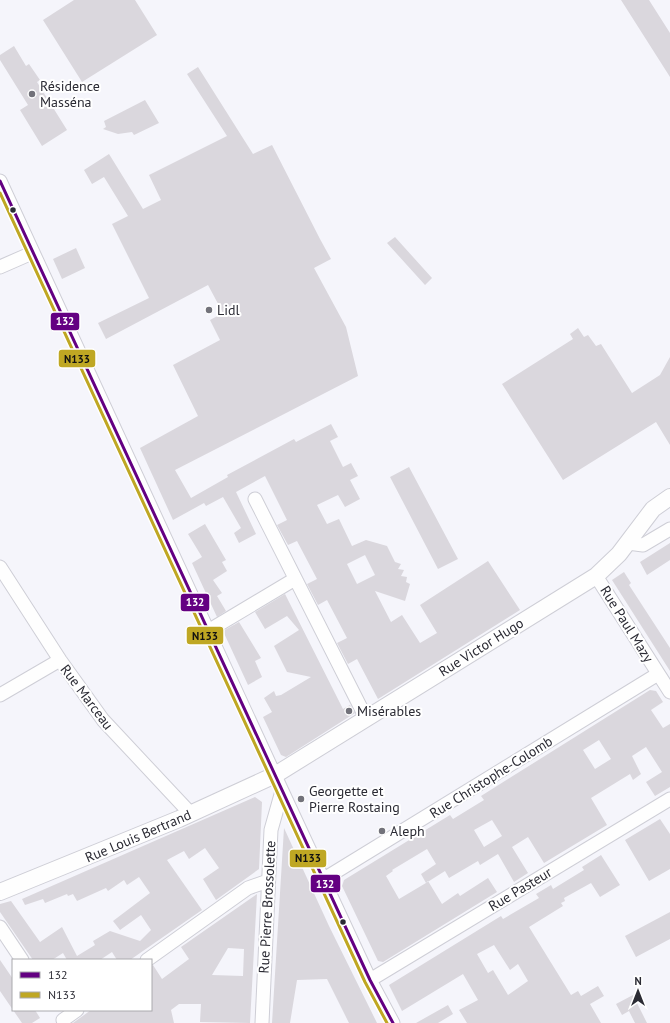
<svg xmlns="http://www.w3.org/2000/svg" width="670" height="1023" viewBox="0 0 670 1023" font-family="'PT Sans',sans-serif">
	<rect width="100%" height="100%" fill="#f5f5fb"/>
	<!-- building -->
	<path fill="#dad7dd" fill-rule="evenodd" d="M74 0H135L157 35 82 82 43 20Z
		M621 0H649L670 33V77Z
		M14 46 26 66 29 64 40 80 37 82 67 130 42 146 20 110 28 105 0 60V55Z
		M198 67 253 154 272 145 320 239 331 259 314 268 346 327 358 376 175 470 191 498 228 477 227 475 294 439 296 442 331 424 338 437 330 441 343 467 351 463 358 476 350 480 360 499 345 507 338 495 317 505 327 524 339 519 352 546 366 540 387 546 395 562 401 564 398 569 404 570 401 576 407 577 406 582 410 584 405 601 375 591 391 622 402 615 420 643 437 633 420 605 488 561 520 610 378 699 357 659 348 664 337 643 347 638 327 600 318 605 307 584 317 579 297 541 288 545 277 525 287 520 265 476 236 492 256 534 239 543 234 533 241 528 223 497 206 506 204 503 173 520 140 448 198 416 173 365 220 340 210 320 223 313 208 285 106 339 98 323 149 298 112 224 128 216 104 177 92 184 84 170 109 154 143 209 161 200 149 175 227 136 187 74ZM365 555 375 575 357 584 347 564Z
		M145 100 159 123 134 135 132 132 118 134 103 129 106 127 104 121Z
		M395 237 432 278 425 285 387 243Z
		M76 248 85 268 62 279 53 259Z
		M578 328 584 337 588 335 596 346 601 344 632 393 660 375 670 357V445L656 422 563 480 502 384 573 339 570 334Z
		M409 467 458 559 438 569 390 477Z
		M205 524 226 560 222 562 227 571 213 580 222 593 217 596 226 611 217 617 192 563 202 557 188 534Z
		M670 543V560L647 575 640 562Z
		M624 572 631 583 629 585 670 648V671L612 580Z
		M285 594 343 709 350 705 355 713 286 757 281 755 263 717 272 712 264 698 274 691 276 696 281 695 311 677 287 672 274 646 299 630 287 616 265 629 255 612Z
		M239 622 261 658 255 661 262 677 248 685 223 631Z
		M650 690 656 691 663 702 651 710 663 728 670 724V787L655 796 646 782 662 772 646 747 632 756 641 774 633 780 630 774 591 798 607 825 544 863 528 837 512 847 528 873 514 882 498 854 480 865 478 861 449 878 445 871 426 883 428 881 442 904 458 893 460 896 488 878 497 892 383 962 378 961 342 886 344 880 450 815 453 819 484 800 481 796ZM599 740 611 759 595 769 583 750ZM492 820 502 836 484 847 474 830ZM427 849 436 864 421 874 426 883 399 899 386 876 393 871 392 870Z
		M255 797 262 802 259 869 216 900 203 879 219 868 205 848 189 859 184 851 167 860 202 910 130 960H117L112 952 100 960H67L63 953 52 960H33L0 912V904L11 901 40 942 62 927 77 956 95 945 93 941 110 931 140 941 151 930 141 915 120 930 113 921 150 893 139 877 127 885 124 880 108 891 106 888 77 901 73 894 68 896 67 894 45 903 43 899 25 905 22 899Z
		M660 819 670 834V869L649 881 625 840Z
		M284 828 329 926 377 1023H349L327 979 297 980 290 1023H272Z
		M601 855 620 885 600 897 591 883 564 898 565 901 561 903 563 906 529 927 571 995 578 991 581 996 598 986 604 996 590 1004 601 1023H467L459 1010 478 1000 463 974 402 1011 389 985 501 916 503 919 539 898 536 894 551 885 553 889 584 870 582 867ZM494 945 510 970 518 964 528 981 508 995 493 970 488 973 477 954Z
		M257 894 250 1023 200 1022 201 1004H179L171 1010 174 1023H73L91 1010H151V967L153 965 162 979 189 959 181 947ZM228 948 244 949 243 976 212 975Z
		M670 912V939L636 957 625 936Z
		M0 960 13 979V1010L0 991Z
		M633 995 647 1023H635L629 1011 622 1015 616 1004Z
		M448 1005 453 1014 438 1023H416Z
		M13 1010H35L40 1018 32 1023H22Z"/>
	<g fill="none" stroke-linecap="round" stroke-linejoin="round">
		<defs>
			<path id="minor" d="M0 181 282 791 370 980 393 1023
				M0 267 32 253
				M255 499 366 718
				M628 543 643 545 670 529
				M0 567 60 660 103 720 191 814
				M596 576 670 692
				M208 631 295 579
				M0 695 60 660
				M324 879 658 674
				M0 927 22 960
				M147 960 248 888 268 881
				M370 980 670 799
				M63 1020 77 1010
				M262 1023 271 830 282 791"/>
			<path id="major" d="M0 892 179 819 275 775 596 576 619 554 653 509 670 497"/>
		</defs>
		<!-- minor casing -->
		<use href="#minor" stroke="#ceced6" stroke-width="15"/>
		<!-- major casing -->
		<use href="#major" stroke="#ceced6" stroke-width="18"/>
		<!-- minor -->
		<use href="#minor" stroke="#fefefe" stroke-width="13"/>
		<!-- major -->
		<use href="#major" stroke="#fefefe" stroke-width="16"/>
		<defs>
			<path id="bus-1" d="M0 181 370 980 393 1023"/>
			<path id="bus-2" d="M0 193 365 982 387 1023"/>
		</defs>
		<!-- bus-1 casing -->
		<use href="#bus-1" stroke="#fff" stroke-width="6"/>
		<!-- bus-2 casing -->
		<use href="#bus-2" stroke="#fff" stroke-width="6"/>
		<!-- bus-1 -->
		<use href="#bus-1" stroke="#640082" stroke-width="3"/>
		<!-- bus-2 -->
		<use href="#bus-2" stroke="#bfa723" stroke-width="3"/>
	</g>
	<!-- markers -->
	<g fill="#72727a" stroke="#fff" stroke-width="1.5">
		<circle cx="32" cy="94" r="4"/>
		<circle cx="209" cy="310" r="4"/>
		<circle cx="349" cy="711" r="4"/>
		<circle cx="301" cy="799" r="4"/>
		<circle cx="382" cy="831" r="4"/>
	</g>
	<g fill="#2b2b34" stroke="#fff" stroke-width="1.5">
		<circle cx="13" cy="210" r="3.5"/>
		<circle cx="343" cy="922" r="3.5"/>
	</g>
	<g text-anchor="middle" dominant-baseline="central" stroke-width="4" stroke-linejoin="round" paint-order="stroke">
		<!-- poi labels -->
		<g font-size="14" fill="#2b2b34" stroke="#fff" text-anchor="start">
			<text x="40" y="86">Résidence<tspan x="40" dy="16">Masséna</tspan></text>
			<text x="217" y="310">Lidl</text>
			<text x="357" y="711">Misérables</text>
			<text x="309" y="791">Georgette et<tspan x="309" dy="16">Pierre Rostaing</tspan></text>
			<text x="390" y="831">Aleph</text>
		</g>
		<!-- street labels -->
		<g font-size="14" fill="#2b2b34" stroke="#fff">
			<text transform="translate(627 624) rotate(58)">Rue Paul Mazy</text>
			<text transform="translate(481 647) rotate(-32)">Rue Victor Hugo</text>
			<text transform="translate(87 697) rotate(53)">Rue Marceau</text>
			<text transform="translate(491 777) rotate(-32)">Rue Christophe-Colomb</text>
			<text transform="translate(138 836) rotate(-23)">Rue Louis Bertrand</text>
			<text transform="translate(520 889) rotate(-31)">Rue Pasteur</text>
			<text transform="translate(267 907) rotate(-87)">Rue Pierre Brossolette</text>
		</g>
	</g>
	<g stroke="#fff" stroke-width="1.5">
		<rect x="50" y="312" width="30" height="19" rx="4" fill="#640082"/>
		<rect x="58" y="349" width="38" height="19" rx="4" fill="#bfa723"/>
		<rect x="180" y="593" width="30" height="19" rx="4" fill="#640082"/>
		<rect x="186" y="626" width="38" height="19" rx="4" fill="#bfa723"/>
		<rect x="289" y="849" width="38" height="19" rx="4" fill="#bfa723"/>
		<rect x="310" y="874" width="31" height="19" rx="4" fill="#640082"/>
	</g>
	<g font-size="11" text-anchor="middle" font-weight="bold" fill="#fff">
		<text x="65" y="325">132</text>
		<text x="195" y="606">132</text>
		<text x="325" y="888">132</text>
	</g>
	<g font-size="11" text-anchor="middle" font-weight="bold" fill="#111">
		<text x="77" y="363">N133</text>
		<text x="205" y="640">N133</text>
		<text x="308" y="862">N133</text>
	</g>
	<!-- legend -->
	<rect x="12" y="959" width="140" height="52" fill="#ffffff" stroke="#aaaaae"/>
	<rect x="20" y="972" width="20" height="6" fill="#640082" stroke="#aaaaae"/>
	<text x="48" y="979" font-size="12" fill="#2b2b34">132</text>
	<rect x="20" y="992" width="20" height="6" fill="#bfa723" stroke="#aaaaae"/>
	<text x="48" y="999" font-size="12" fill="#2b2b34">N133</text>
	<!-- north arrow -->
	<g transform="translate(638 991)" stroke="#ffffff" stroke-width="3" paint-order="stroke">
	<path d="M0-3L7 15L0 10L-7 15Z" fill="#2b2b34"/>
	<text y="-6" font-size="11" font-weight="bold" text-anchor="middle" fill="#2b2b34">N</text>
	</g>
</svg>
